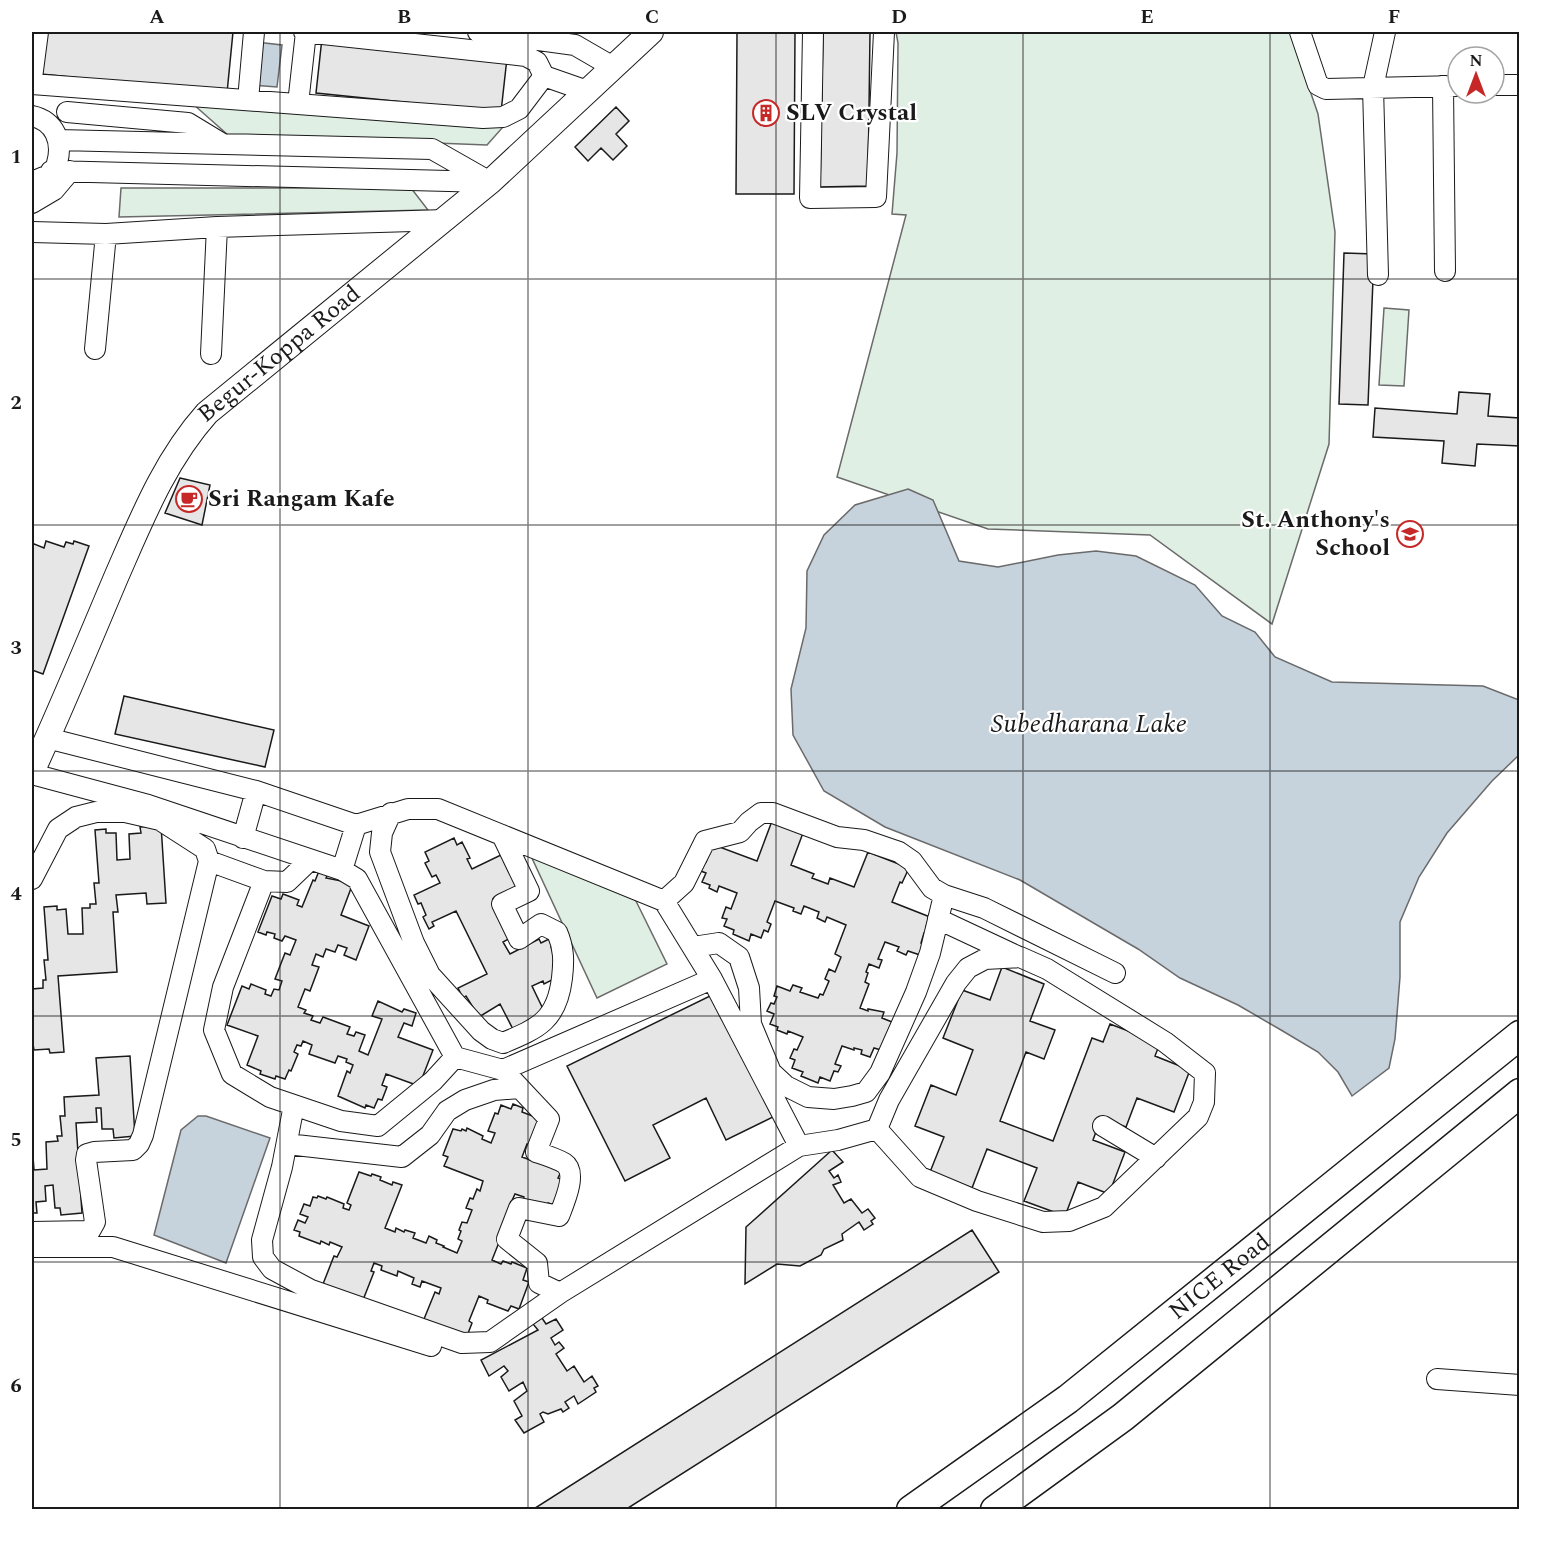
<svg xmlns="http://www.w3.org/2000/svg" width="1551" height="1541" viewBox="0 0 1551 1541" font-family="Spectral,serif">
	<rect width="100%" height="100%" fill="#fff"/>
	<!-- green -->
	<path fill="#e0efe3" stroke="#6a6a6a" stroke-width="1.5" d="M896 32H1290L1318 114 1335 232 1329 444 1272 624 1150 535 988 529 837 477 906 215 892 214 897 153 898 43Z
		M193 104 503 127 487 145 228 135Z
		M121 188H411L428 210 119 217Z
		M1384 308 1409 310 1404 386 1379 385Z
		M531 856 632 893 667 964 597 998Z"/>
	<!-- water -->
	<path fill="#c6d2dc" stroke="#6a6a6a" stroke-width="1.5" d="M256 42 282 45 277 87 252 85Z
		M908 489 933 500 959 561 998 567 1058 555 1096 551 1136 556 1195 585 1222 616 1255 632 1275 657 1332 682 1483 686 1519 700V755L1492 781 1447 833 1419 877 1400 922V977L1395 1039 1389 1068 1352 1096 1338 1072 1318 1052 1281 1030 1238 1005 1180 978 1138 949 1020 880 885 827 824 791 793 735 791 689 806 628 807 571 824 535 855 505Z
		M198 1116H206L270 1138 226 1263 154 1235 181 1130Z"/>
	<!-- building -->
	<path fill="#e6e6e6" stroke="#1a1a1a" stroke-width="1.5" d="M45 32H233L227 93 41 74Z
		M737 32H795L794 194H736Z
		M823 32H870L868 186 820 187Z
		M322 38 507 58 501 112 316 93Z
		M616 107 629 121 616 134 627 146 613 160 601 148 588 161 575 147Z
		M1344 253 1374 254 1368 405 1339 404Z
		M1459 392 1490 394 1488 416 1520 418V446L1477 444 1475 466 1442 463 1444 441 1373 437 1375 408 1457 414Z
		M180 478 210 485 202 525 165 513Z
		M46 541 64 547 66 542 73 544 74 541 89 546 43 674 32 670V543L44 548Z
		M124 696 274 730 265 767 115 734Z
		M772 821 803 833 791 865 814 874 812 878 828 884 830 878 854 887 868 852 909 868 902 883 900 882 892 902 930 917 926 927 930 929 928 935 924 933 921 943 924 944 920 955 908 951 906 955 897 951 899 947 885 942 878 959 882 960 879 968 869 964 866 972 868 973 865 982 869 984 860 1008 868 1011V1009L884 1012 882 1018 892 1022 881 1050 874 1048 870 1057 861 1054 862 1050 854 1048V1050L842 1046 835 1064 841 1066 838 1072 834 1071 830 1081 820 1077 818 1083 801 1076 803 1072 792 1068 795 1060 790 1058 794 1049 797 1050 803 1037 788 1031 787 1034 777 1030 778 1027 770 1024 774 1014 767 1011 771 1003 774 1004 777 997 774 996 777 986 790 991 793 985 802 988 800 992 818 998 820 994 823 995 829 981 825 979 829 969 835 972 841 957 835 954 846 925 827 917 825 922 817 918 819 912 804 906 801 914 793 911 794 908 775 901 767 922 771 924 768 932 764 930 761 938 751 934 749 941 733 934 734 930 724 926 727 919 722 918 726 907 731 909 737 893 719 886 717 892 709 888 710 885 702 882 706 873 698 870 702 860 706 862 709 854V843L757 861Z
		M161 825 166 903 147 904 146 893 116 895 118 912H113L117 972 58 976 64 1052 50 1053 49 1049 34 1050 33 1044H32V989L43 988V980H46L44 960H48L44 907 57 906V910L66 909 68 934H83L82 908H90V904H96L94 883H99L95 830 106 829V833H116L117 860 130 859 129 834 141 833 140 827Z
		M454 838 457 845 462 842 470 858 467 859 472 869 505 853 520 885 493 899 512 937 503 942 510 954 539 939 541 943 549 939 553 946 551 947 562 971 556 978 544 984 543 981 532 986 544 1011 516 1035 500 1004 479 1017 466 996 463 998 458 988 487 974 456 911 432 922 434 926 429 929 423 917 426 915 421 903 418 904 414 895 440 883 436 875 432 877 425 863 429 861 425 852Z
		M319 871 328 874 326 878 341 881 342 879 353 883 341 915 369 926 356 960 344 955 347 948 338 945 335 952 326 949 323 957 316 954 312 965 319 967 310 991 305 989 298 1007 306 1010 304 1013 313 1016 311 1020 320 1023 323 1017 350 1027 347 1034 354 1036 356 1032 365 1035 359 1051 368 1055 382 1019 372 1016 378 1001 402 1012 404 1009 416 1013 412 1026 404 1023 398 1037 433 1050 419 1086 386 1074 382 1085 387 1087 382 1100 378 1099 374 1108 366 1105 365 1108 338 1096 347 1071 350 1073 353 1065 346 1062 347 1059 338 1056 335 1063 309 1054 312 1045 303 1041 301 1046 297 1045 294 1052 298 1054 291 1071 289 1070 285 1079 276 1076 275 1079 260 1074 261 1071 247 1065 258 1036 227 1025 242 986 249 989 251 984 266 990 265 994 271 996 274 989 279 990 282 981 275 979 285 953 290 955 296 940 285 936 282 941 274 938 275 934 267 932 266 935 258 932 272 896 281 899 283 894 299 900 297 905 302 907 313 880 315 881Z
		M1002 967 1044 984 1030 1021 1055 1030 1044 1059 1026 1052 1000 1121 1053 1141 1092 1038 1103 1042 1110 1024 1160 1043 1155 1056 1190 1070 1174 1112 1137 1098 1126 1127 1101 1118 1093 1140 1125 1152 1109 1194 1078 1182 1065 1216 1024 1201 1037 1168 987 1149 972 1188 930 1172 944 1137 915 1126 931 1085 956 1095 973 1050 943 1038 962 990 990 1000Z
		M712 995 773 1117 726 1140 706 1098 653 1125 670 1158 625 1181 567 1066Z
		M130 1056 135 1136 114 1138 113 1129H102L101 1108H96L97 1122 76 1123 82 1213 61 1215 60 1208H55L53 1185 45 1186 46 1201 36 1202 37 1213H32V1143L34 1170 47 1169 46 1142 58 1141 57 1136H62L60 1116H65L64 1097 99 1095 96 1058Z
		M513 1104 523 1108 522 1112 543 1120 532 1146 527 1144 522 1157 536 1162 563 1167 558 1178 564 1180 554 1205 548 1203 544 1210 522 1202 524 1197 515 1194 510 1205 513 1207 492 1260 501 1264 503 1261 511 1264 512 1262 527 1268 523 1280 529 1282 519 1309 511 1306 508 1311 487 1303 488 1300 479 1296 469 1321 472 1323 467 1336 424 1319 435 1292 439 1294 441 1288 422 1281 420 1287 412 1284 414 1278 398 1271 397 1276 381 1270 382 1266 374 1263 371 1271 374 1272 363 1300 323 1284 334 1256 337 1257 342 1247 330 1242 329 1245 321 1241 320 1244 299 1236 300 1232 294 1230 298 1220 305 1223 308 1217 300 1214 304 1204 310 1206 313 1197 317 1198 318 1196 326 1199 327 1197 344 1204 343 1208 349 1210 351 1205 347 1203 359 1172 371 1176 372 1174 381 1177 380 1180 392 1185 393 1182 402 1185 385 1228 395 1232 396 1228 404 1232 405 1230 415 1233 413 1238 426 1243 429 1236 437 1240 436 1243 444 1246 443 1247 457 1253 462 1241 458 1239 461 1231 459 1230 462 1222 467 1223 472 1210 466 1208 470 1198 473 1199 477 1189 480 1191 483 1181 444 1166 448 1157 443 1155 453 1129 461 1131 462 1129 466 1131 467 1128 483 1136 482 1139 491 1143 495 1133 488 1131 495 1113 498 1114 501 1105 511 1109Z
		M832 1150 843 1162 829 1171 834 1178 838 1175 841 1182 833 1185 844 1203 851 1199 862 1213 868 1209 875 1218 871 1221 873 1224 864 1230 859 1222 842 1234 843 1240 824 1249 821 1255 800 1266 777 1264 745 1284 746 1227Z
		M972 1230 999 1272 625 1510H532Z
		M542 1318 546 1324 556 1319 563 1330 551 1338 555 1345 559 1342 564 1348 556 1354 567 1371 574 1366 584 1382 592 1376 598 1386 594 1388 596 1392 578 1404 574 1396 565 1402 569 1408 563 1412 561 1409 548 1414 543 1412 540 1414 544 1422 524 1433 515 1420 522 1416 514 1401 527 1391 523 1382 509 1391 501 1377 508 1371 504 1366 489 1376 481 1360 538 1330 533 1324Z"/>
	<g fill="none" stroke-linecap="round" stroke-linejoin="round">
		<defs>
			<path id="minor" d="M304 32 526 56 537 62 544 76 587 91
				M478 32 575 45 613 67
				M813 32 810 198 876 197 884 32
				M1300 32 1318 85 1326 89 1458 86
				M32 78 38 32
				M32 84 483 118 503 117 519 109 544 76
				M1494 85H1520
				M1443 86 1445 271
				M248 100 254 32
				M298 104 306 32
				M67 112 188 123 221 143
				M32 116C55 121 63 142 57 163
				M58 140 432 149 490 182
				M51 171 488 182
				M32 182 44 177
				M32 203 54 190 70 171
				M32 232 106 234 217 227 446 220
				M1378 275 1373 87 1385 32
				M95 349 106 234
				M211 354 217 227
				M47 738 256 791 356 825 408 809H438L664 901 712 979 799 1146
				M32 774 148 805 342 870 357 879 455 1057 503 1070 549 1119 536 1152C545 1155 555 1158 564 1163 578 1172 564 1203 559 1216L519 1208 507 1239 537 1263 539 1283 560 1293
				M391 813 382 833 380 852 414 943 430 975 481 1031 492 1039 503 1043C539 1028 557 1020 562 978 564 961 564 948 557 932L541 924 519 939 502 904 529 891 502 835
				M243 838 256 791
				M310 860 287 882 264 881 223 987 214 1030 232 1074 270 1097 341 1121 378 1126 433 1081 455 1057
				M342 870 356 825
				M32 879 58 829 76 817 96 812H125L160 820 205 849 209 861
				M664 901 684 883 705 841 740 832 749 822 761 813H773L837 837 864 840 899 852 912 861 932 888 944 895 984 908 1115 973
				M938 919 1017 956
				M693 947 719 943 739 957 749 988 751 1024 771 1072 786 1086 808 1097 834 1099 852 1096 866 1092 880 1073 916 992 930 953 944 895
				M503 1070 712 979
				M294 1105 282 1167 262 1240 263 1257 272 1269 311 1290 462 1343 490 1342 560 1293 799 1146 838 1140 877 1129 889 1100 956 983 968 968 985 959 1020 957 1047 969 1165 1042 1205 1073 1204 1102 1198 1117 1104 1207 1069 1221 1043 1222 977 1201 920 1177 877 1129
				M1103 1126 1156 1158
				M287 1144 402 1157 430 1135 447 1111 465 1100 494 1090 520 1088
				M32 1232 90 1231 95 1222 86 1160 87 1154 94 1152 133 1150 139 1144 143 1135 209 861 264 881
				M32 1247H113L431 1346
				M1437 1379 1520 1385"/>
			<g id="major">
				<path id="s1" d="M32 772C62 707 89 641 117 575 142 518 165 460 207 413L490 182 651 32"/>
			</g>
			<g id="highway">
				<path id="s2" d="M911 1510 1068 1399 1520 1035"/>
				<path d="M995 1510 1123 1417 1520 1093"/>
			</g>
		</defs>
		<!-- minor casing -->
		<use href="#minor" stroke="#1a1a1a" stroke-width="22"/>
		<!-- major casing -->
		<use href="#major" stroke="#1a1a1a" stroke-width="26"/>
		<!-- highway casing -->
		<use href="#highway" stroke="#1a1a1a" stroke-width="31"/>
		<!-- minor -->
		<use href="#minor" stroke="#fff" stroke-width="20"/>
		<!-- major -->
		<use href="#major" stroke="#fff" stroke-width="24"/>
		<!-- highway -->
		<use href="#highway" stroke="#fff" stroke-width="28"/>
	</g>
	<!-- grid -->
	<path fill="none" stroke="#1a1a1a" stroke-width="1.5" stroke-opacity="0.55" d="M280 32V1510M528 32V1510M776 32V1510M1023 32V1510M1270 32V1510M32 279H1520M32 525H1520M32 771H1520M32 1016H1520M32 1262H1520"/>
	<!-- icons -->
	<defs>
		<symbol id="building-ring" viewBox="-11 -11 22 22"><circle r="9.5" fill="#fff" stroke="#c62828" stroke-width="1.5"/><path d="M-4-6H4V6H1V3H-1V6H-4ZM-2.5-4.3h1.7v1.8h-1.7ZM.8-4.3h1.7v1.8H.8ZM-2.5-1h1.7V.8h-1.7ZM.8-1h1.7V.8H.8Z" fill="#c62828"/></symbol>
		<symbol id="cafe-ring" viewBox="-11 -11 22 22"><circle r="9.5" fill="#fff" stroke="#c62828" stroke-width="1.5"/><path d="M-5.5-4.5H6V0H3Q3 3.5 0 3.5H-2.5Q-5.5 3.5-5.5 0ZM3-3.2v2h1.7v-2ZM-6 4.5H4V6H-6Z" fill="#c62828"/></symbol>
		<symbol id="school-ring" viewBox="-11 -11 22 22"><circle r="9.5" fill="#fff" stroke="#c62828" stroke-width="1.5"/><path d="M0-5L7-2L0 1L-7-2ZM-4 1L0 2.5L4 1V4Q0 6-4 4Z" fill="#c62828"/></symbol>
	</defs>
	<g fill-rule="evenodd">
		<use href="#building-ring" x="751" y="98" width="30" height="30"/>
		<use href="#cafe-ring" x="174" y="484" width="30" height="30"/>
		<use href="#school-ring" x="1395" y="519" width="30" height="30"/>
	</g>
	<g text-anchor="middle" dominant-baseline="central" stroke-width="4.5" stroke-linejoin="round" paint-order="stroke">
		<!-- poi labels -->
		<g font-size="24" font-weight="bold" fill="#1a1a1a" stroke="#fff" text-anchor="start">
			<text x="786" y="113">SLV Crystal</text>
			<text x="208" y="499">Sri Rangam Kafe</text>
			<text x="1390" y="520" text-anchor="end">St. Anthony's<tspan x="1390" dy="28">School</tspan></text>
		</g>
		<!-- street labels -->
		<g font-size="24" fill="#1a1a1a" stroke="#fff">
			<text stroke="none"><textPath href="#s1" startOffset="494">Begur-Koppa Road</textPath></text>
			<text stroke="none"><textPath href="#s2" startOffset="387">NICE Road</textPath></text>
		</g>
		<!-- water labels -->
		<g font-size="26" font-style="italic" fill="#1a1a1a" stroke="#fff">
			<text x="1089" y="724">Subedharana Lake</text>
		</g>
	</g>
	<!-- border -->
	<rect width="1551" height="1541" fill="none" stroke="#ffffff" stroke-width="66"/>
	<!-- north arrow -->
	<g transform="translate(1476 75)"><circle r="28" fill="#ffffff" stroke="#a3a3a3" stroke-width="1.5"/>
	<path d="M0-4.5L10 22L0 15L-10 22Z" fill="#c62828"/>
	<text y="-9" font-size="16" font-weight="bold" text-anchor="middle" fill="#1a1a1a">N</text>
	</g>
	<rect x="33" y="33" width="1485" height="1475" fill="none" stroke="#1a1a1a" stroke-width="2"/>
	<g font-size="20" text-anchor="middle" font-weight="bold" fill="#1a1a1a">
		<text x="157" y="23">A</text>
		<text x="404" y="23">B</text>
		<text x="652" y="23">C</text>
		<text x="899" y="23">D</text>
		<text x="1147" y="23">E</text>
		<text x="1394" y="23">F</text>
		<text x="16" y="163">1</text>
		<text x="16" y="409">2</text>
		<text x="16" y="654">3</text>
		<text x="16" y="900">4</text>
		<text x="16" y="1146">5</text>
		<text x="16" y="1392">6</text>
	</g>
</svg>
